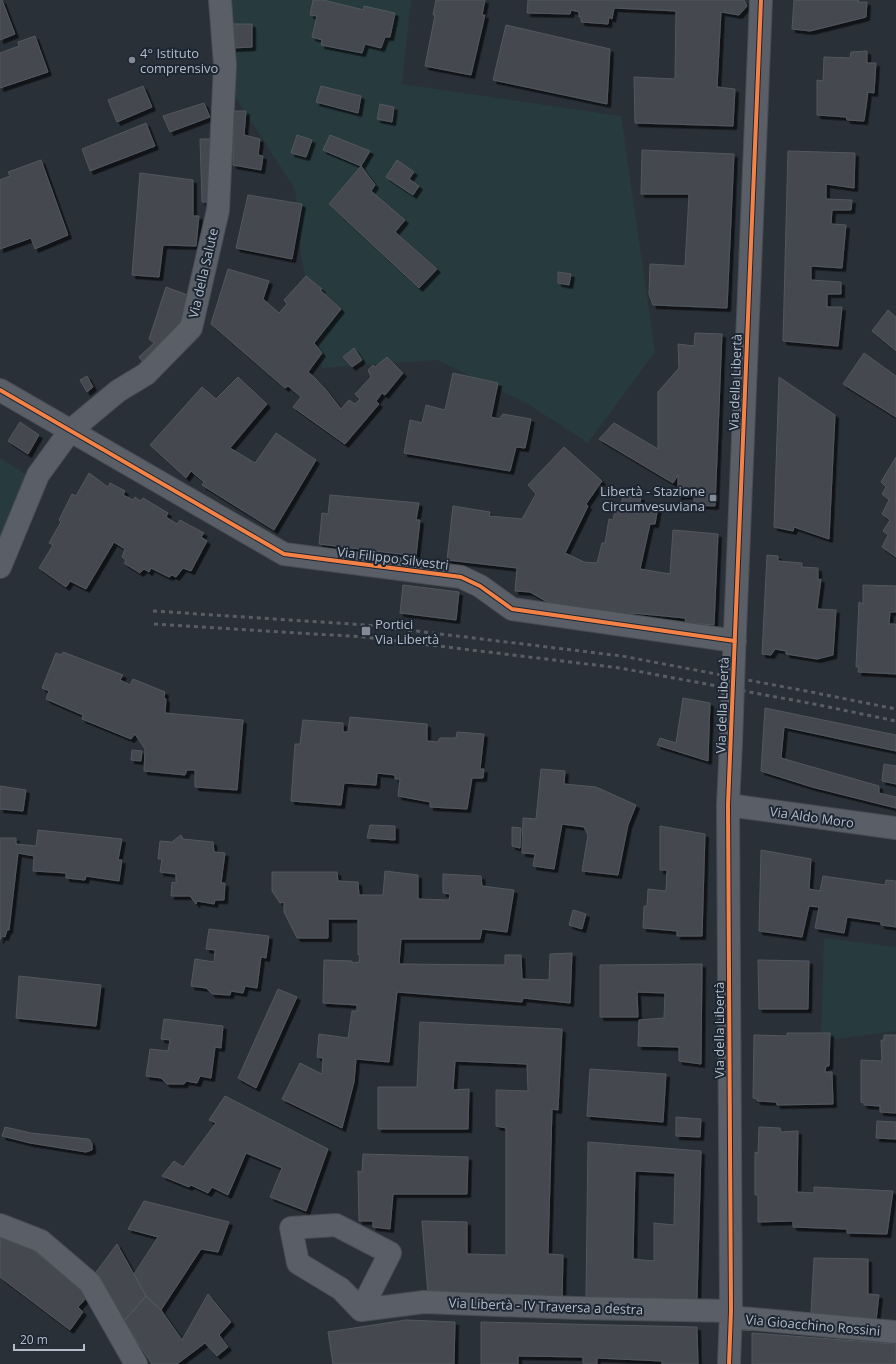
<svg xmlns="http://www.w3.org/2000/svg" width="896" height="1364" viewBox="0 0 896 1364" font-family="'Open Sans',sans-serif">
	<defs>
		<filter id="shadow"><feDropShadow dx="3.5" dy="3.5" stdDeviation="0" flood-color="#0009"/></filter>
	</defs>
	<rect width="100%" height="100%" fill="#2a3038"/>
	<!-- green -->
	<path fill="#273a3e" d="M226 0H411L402 84 621 116 655 352 588 443 528 404 437 360 322 368 301 254 295 189 232 92Z
		M0 458 27 475 0 544Z
		M824 938 896 947V1031L821 1041Z"/>
	<!-- building -->
	<path fill="#444950" stroke="#52575f" fill-rule="evenodd" filter="url(#shadow)" d="M0 0H2L15 34 0 40Z
		M313 0H323L364 10V6L395 13 390 37H385L381 48 365 44 362 53 321 45 322 40 312 37 317 16 310 15Z
		M436 0H485L482 15H485L471 75 425 66 435 15H433Z
		M528 0H744L747 6 739 15 721 12 717 87 735 89 733 126 635 123 634 77 675 79 676 11 614 8 612 19 609 17 608 24 581 22V17H579V12L571 10 570 14 527 13Z
		M794 0H859L858 2H867L866 17 810 31 792 29Z
		M231 24H252V47L232 48Z
		M506 25 610 49 607 104 493 80Z
		M35 36 48 72 0 88V53L19 46 18 42Z
		M867 51V63H876L874 93 868 92 864 121 847 120 846 117 817 115V80L823 81 824 57 850 58 851 52Z
		M143 86 152 107 117 122 108 100Z
		M321 86 361 96 358 113 316 102Z
		M204 103 210 117 170 132 163 116Z
		M380 104 394 107 392 122 377 119Z
		M233 111H246L244 135 260 139 258 155 263 156 261 170 233 165Z
		M146 123 155 146 90 171 82 149Z
		M297 135 312 140 306 157 291 153Z
		M330 135 370 151 361 166 323 150Z
		M200 139H217L212 202H202Z
		M642 150 734 154 727 308 653 305 649 294 650 264 685 266 689 194H641Z
		M788 151 855 153 854 188 826 184V199L852 200 851 210H832L831 224 846 225 842 268 811 266V280L841 282V294H827V307H842L838 346 783 341Z
		M41 160 68 235 35 249 31 238 0 249V180L10 176 8 172Z
		M397 160 414 172 409 179 419 186 413 195 386 177Z
		M361 166 375 185 371 191 405 220 395 232 437 269 419 288 329 204Z
		M140 173 193 180V216H199L196 246 163 245 159 277 132 275Z
		M248 195 302 204 292 259 236 248Z
		M228 269 269 281 263 299 279 313 287 304 284 300 306 276 322 289 320 290 341 309 314 343 322 353 308 372 315 378 327 391 341 409 349 400 355 404 360 399 355 394 371 377 368 370 373 365 375 367 387 357 403 373 385 395 382 393 376 401 379 404 345 444 293 407 301 397 288 386 285 388 211 324Z
		M558 272 571 274 569 285 558 283Z
		M166 287 190 296 177 337 144 364 139 357 154 343 149 339Z
		M888 310 896 317V351L872 331Z
		M695 333 722 334 715 506 694 505V495L678 496V475L673 483 599 439 614 423 658 449V392L679 368 678 344 694 346Z
		M354 348 362 360 352 367 343 357Z
		M864 353 896 376V417L843 384Z
		M453 373 498 383 491 417 499 419 503 414 531 419 525 448 516 447 510 471 404 453 410 420 422 423 426 405 445 410Z
		M87 376 93 387 87 392 80 380Z
		M238 377 267 404 230 448 255 463 276 433 316 460 274 530 202 485 204 482 191 471 186 478 150 445 202 387 216 399Z
		M779 377 835 415 829 539 794 527 793 531 774 527Z
		M20 422 39 435 28 454 8 441Z
		M564 447 602 481 586 504 588 506 565 553 584 562 597 563 602 543H605L609 519 613 520 615 511 619 512 624 493 641 497 640 504 658 507 655 524H650L640 569 670 574 673 530 718 534 714 625 686 623 685 618 632 613 631 616 549 603 530 592 515 591 517 568 447 560 453 506 490 512 489 516 522 519 536 494 528 485Z
		M896 457V557L882 547 888 535 883 531 890 520 882 514 889 500 882 494 886 487 881 482Z
		M89 473 108 487 110 483 125 491 123 495 133 500 135 497 140 501 143 498 168 513 166 517 177 524 180 520 204 533 201 537 207 541 191 571 183 568 176 577 172 575 169 577 151 568 149 572 144 569 140 573 124 563 126 560 122 557 125 549 114 542 86 589 70 581 66 587 39 568 53 545 49 543 61 522 59 520 72 494 76 496Z
		M330 495 419 503 416 520H420L416 556 319 544 322 513 328 514Z
		M767 555 778 556V561L802 563V567L818 568V580L821 579 817 609 836 610 833 655 817 659 786 654V651L775 649 771 655 762 654Z
		M403 585 459 592 456 620 400 613Z
		M863 585 896 586V612H890L889 624H896V674L858 672 859 667H856L859 602 863 604Z
		M63 652 123 675 120 680 130 685 133 679 165 692 164 697 166 699 165 713 243 720 237 790 195 787V770H187L185 775 144 771 145 749 135 734 131 739 82 719 83 715 46 699 49 691 42 688 56 653 61 655Z
		M683 698 710 703 708 761 657 745 660 738 676 743Z
		M765 708 896 735V751L784 727 781 758 879 786V793L896 797V808L812 787 761 771Z
		M350 717 427 724V741L438 742 440 738H456L457 732 484 734 480 769H484L483 778H472L467 809 430 807V802L398 796 400 779H395V775L377 773 376 785 344 783 341 805 291 801 295 744H300L303 720 343 723V732H348Z
		M132 750 142 751 141 761 131 760Z
		M884 764 896 766V784L882 781Z
		M541 769 565 771 564 784 596 787 636 805 628 825 618 875 582 871 588 835 584 827 562 824 554 869 533 866 535 854 522 853 523 818 536 819Z
		M0 786 26 790 23 811 0 809Z
		M370 825 395 826V840L367 838Z
		M660 826 705 834 702 936H677V931L643 928 644 906H647L648 889 666 891 667 870H660Z
		M512 827 521 828 520 848 512 846Z
		M38 830 122 839 118 860H122L119 881 86 876 85 880 66 878V873L33 871 34 856 18 853 9 930H7L5 937 2 936 0 940V838H16V844L36 846Z
		M181 835 183 839 213 842 214 852 225 853 221 883H225L224 900H215L214 904 197 901 196 904 190 896H171L172 882 176 883V874L160 872 162 859H158L160 841 172 842Z
		M761 850 811 859 809 889 820 891 823 876 885 885 886 880 896 881V927L881 925V922L847 917 844 933 815 928 819 907 809 906 802 937 759 931Z
		M385 871 418 875V899L449 900 450 894 443 893V874L481 876 482 886 514 890 507 932 482 929 480 939H401L399 964 505 965V955H521L522 979 549 980 550 954 572 953 570 1003 523 998 522 1002 397 992 389 1062 356 1059 354 1082 342 1128 282 1099 300 1063 322 1074 323 1058 317 1057 319 1034 348 1038 352 1011H357V1005L323 1003 324 960 352 961V963L359 962 360 955H358V919H328V938H297L284 912V902L280 903 272 891V872H337L338 881 358 882 359 895H383Z
		M573 910 586 914 582 929 569 925Z
		M209 929 269 936 266 958 261 957 257 988 245 986 243 993 231 991 230 995 212 994 206 988 191 986 195 959 214 962 215 950 206 949Z
		M758 960 809 961 808 1009H759Z
		M702 964 701 1064 679 1061V1047L638 1046 639 1020 664 1018 665 993 637 992 638 1017H600V965Z
		M19 976 101 985 96 1026 16 1018Z
		M278 989 297 997 256 1088 238 1078Z
		M164 1019 223 1026 221 1048 215 1047 211 1078 200 1076 197 1083 186 1081 184 1084H167L161 1078 146 1076 150 1049 168 1051 170 1040 161 1039Z
		M420 1022 562 1029 558 1110 552 1109 548 1254 563 1255 562 1302 428 1295 422 1221 467 1222V1254L506 1255V1128L496 1126V1090L528 1091 527 1064 455 1061 453 1090 469 1089 468 1129H378V1087H417Z
		M787 1033H830L829 1066H826L825 1072H832L833 1104 777 1105 776 1102 757 1101V1099L753 1098 754 1035 787 1036Z
		M884 1035H896V1113L880 1112V1106L864 1105V1103L861 1102V1060L882 1061 881 1040H884Z
		M590 1069 666 1074 663 1122 587 1116Z
		M225 1096 328 1149 306 1211 270 1197 282 1168 246 1153 228 1195 212 1187 208 1193 191 1185 189 1187 162 1176 174 1161 183 1167 216 1123 209 1120Z
		M676 1117 701 1119 700 1137 676 1136Z
		M877 1121 896 1122V1139L876 1138Z
		M5 1127 31 1133 88 1139 90 1140 92 1144V1150L86 1152 30 1143 2 1136Z
		M759 1127 780 1128 781 1132 798 1131 797 1192 814 1193V1187L893 1191 887 1234 847 1233V1229L793 1227V1221L758 1222V1195H755V1152L758 1153Z
		M588 1142 701 1151 697 1300 586 1298ZM635 1171 675 1173 674 1225 654 1223V1261L633 1259Z
		M363 1154 468 1157 467 1194H393L390 1229 373 1227V1221H359L358 1171 362 1172Z
		M144 1201 229 1222 218 1252 201 1249 161 1310 146 1296 134 1274 158 1237 128 1229Z
		M0 1236 8 1241 9 1237 31 1249 70 1279 88 1296 78 1307 83 1312 70 1330 0 1277Z
		M117 1244 146 1296 124 1321 94 1275Z
		M814 1258 868 1259V1294L879 1295 876 1321 811 1313Z
		M208 1294 231 1322 219 1335 228 1347 217 1356 205 1343 177 1364H152L124 1321 146 1296 161 1310 182 1340Z
		M406 1320 455 1322 454 1364H333L328 1332Z
		M481 1322 697 1327 698 1364H662V1361L597 1358V1364H583V1357L518 1356V1364H481Z
		M752 1333 896 1344V1364H752Z"/>
	<g fill="none" stroke-linecap="round" stroke-linejoin="round">
		<defs>
			<path id="minor" d="M0 390 284 554 461 577 480 586 512 609 735 641
				M0 567 38 475 70 431 118 391 146 374 191 328 218 210 225 65 220 0
				M734 655 761 0
				M728 805 896 828
				M0 1225 41 1241 90 1283 136 1364
				M336 1225 390 1253 361 1310 341 1289 298 1263 291 1228Z
				M361 1310 424 1302 576 1308 731 1311
				M731 1317 896 1332
				M729 1364 731 1311 728 805 731 743"/>
		</defs>
		<!-- minor casing -->
		<use href="#minor" stroke="#484c53" stroke-width="24"/>
		<!-- minor -->
		<use href="#minor" stroke="#5a5e66" stroke-width="22"/>
		<!-- rail -->
		<path stroke="#595d64" stroke-width="3" stroke-dasharray="4 4" stroke-linecap="butt" d="M153 611 366 625 622 656 816 693 896 709
			M154 624 364 637 620 668 814 704 896 721"/>
		<defs>
			<path id="minor-bridge" d="M731 743 734 655"/>
		</defs>
		<!-- minor-bridge casing -->
		<use href="#minor-bridge" stroke="#484c53" stroke-width="24" stroke-linecap="butt"/>
		<!-- minor-bridge -->
		<use href="#minor-bridge" stroke="#5a5e66" stroke-width="22"/>
		<defs>
			<path id="cycleway" d="M0 390 284 554 461 577 480 586 512 609 735 641
				M729 1364 731 1311 728 805 761 0"/>
		</defs>
		<!-- cycleway casing -->
		<use href="#cycleway" stroke="#1d2633" stroke-width="6"/>
		<!-- cycleway -->
		<use href="#cycleway" stroke="#f48246" stroke-width="4"/>
	</g>
	<!-- markers -->
	<g fill="#848b96" stroke="#1d2633" stroke-width="1.5">
		<circle cx="132" cy="60" r="4"/>
		<rect x="709" y="494" width="8" height="8" rx="2"/>
		<rect x="361" y="626" width="10" height="10" rx="2"/>
	</g>
	<g text-anchor="middle" dominant-baseline="central" stroke-width="4" stroke-linejoin="round" paint-order="stroke">
		<!-- poi labels -->
		<g font-size="13" fill="#b4bcc9" stroke="#1d2633" text-anchor="start">
			<text x="140" y="53">4° Istituto<tspan x="140" dy="15">comprensivo</tspan></text>
			<text x="705" y="491" text-anchor="end">Libertà - Stazione<tspan x="705" dy="15">Circumvesuviana</tspan></text>
			<text x="375" y="624">Portici<tspan x="375" dy="15">Via Libertà</tspan></text>
		</g>
		<!-- street labels -->
		<g font-size="13" fill="#b4bcc9" stroke="#1d2633">
			<text transform="translate(203 273) rotate(-77)">Via della Salute</text>
			<text transform="translate(735 382) rotate(-88)">Via della Libertà</text>
			<text transform="translate(393 558) rotate(7)">Via Filippo Silvestri</text>
			<text transform="translate(722 705) rotate(-88)">Via della Libertà</text>
			<text transform="translate(812 817) rotate(8)">Via Aldo Moro</text>
			<text transform="translate(719 1030) rotate(-90)">Via della Libertà</text>
			<text transform="translate(546 1306) rotate(2)">Via Libertà - IV Traversa a destra</text>
			<text transform="translate(813 1325) rotate(5)">Via Gioacchino Rossini</text>
		</g>
	</g>
	<!-- scale -->
	<path d="M14 1344v6h70v-6" fill="none" stroke="#b4bcc9" stroke-width="2"/>
	<text x="20" y="1344" font-size="12" fill="#b4bcc9" stroke="#1d2633" stroke-width="3" paint-order="stroke">20 m</text>
</svg>
